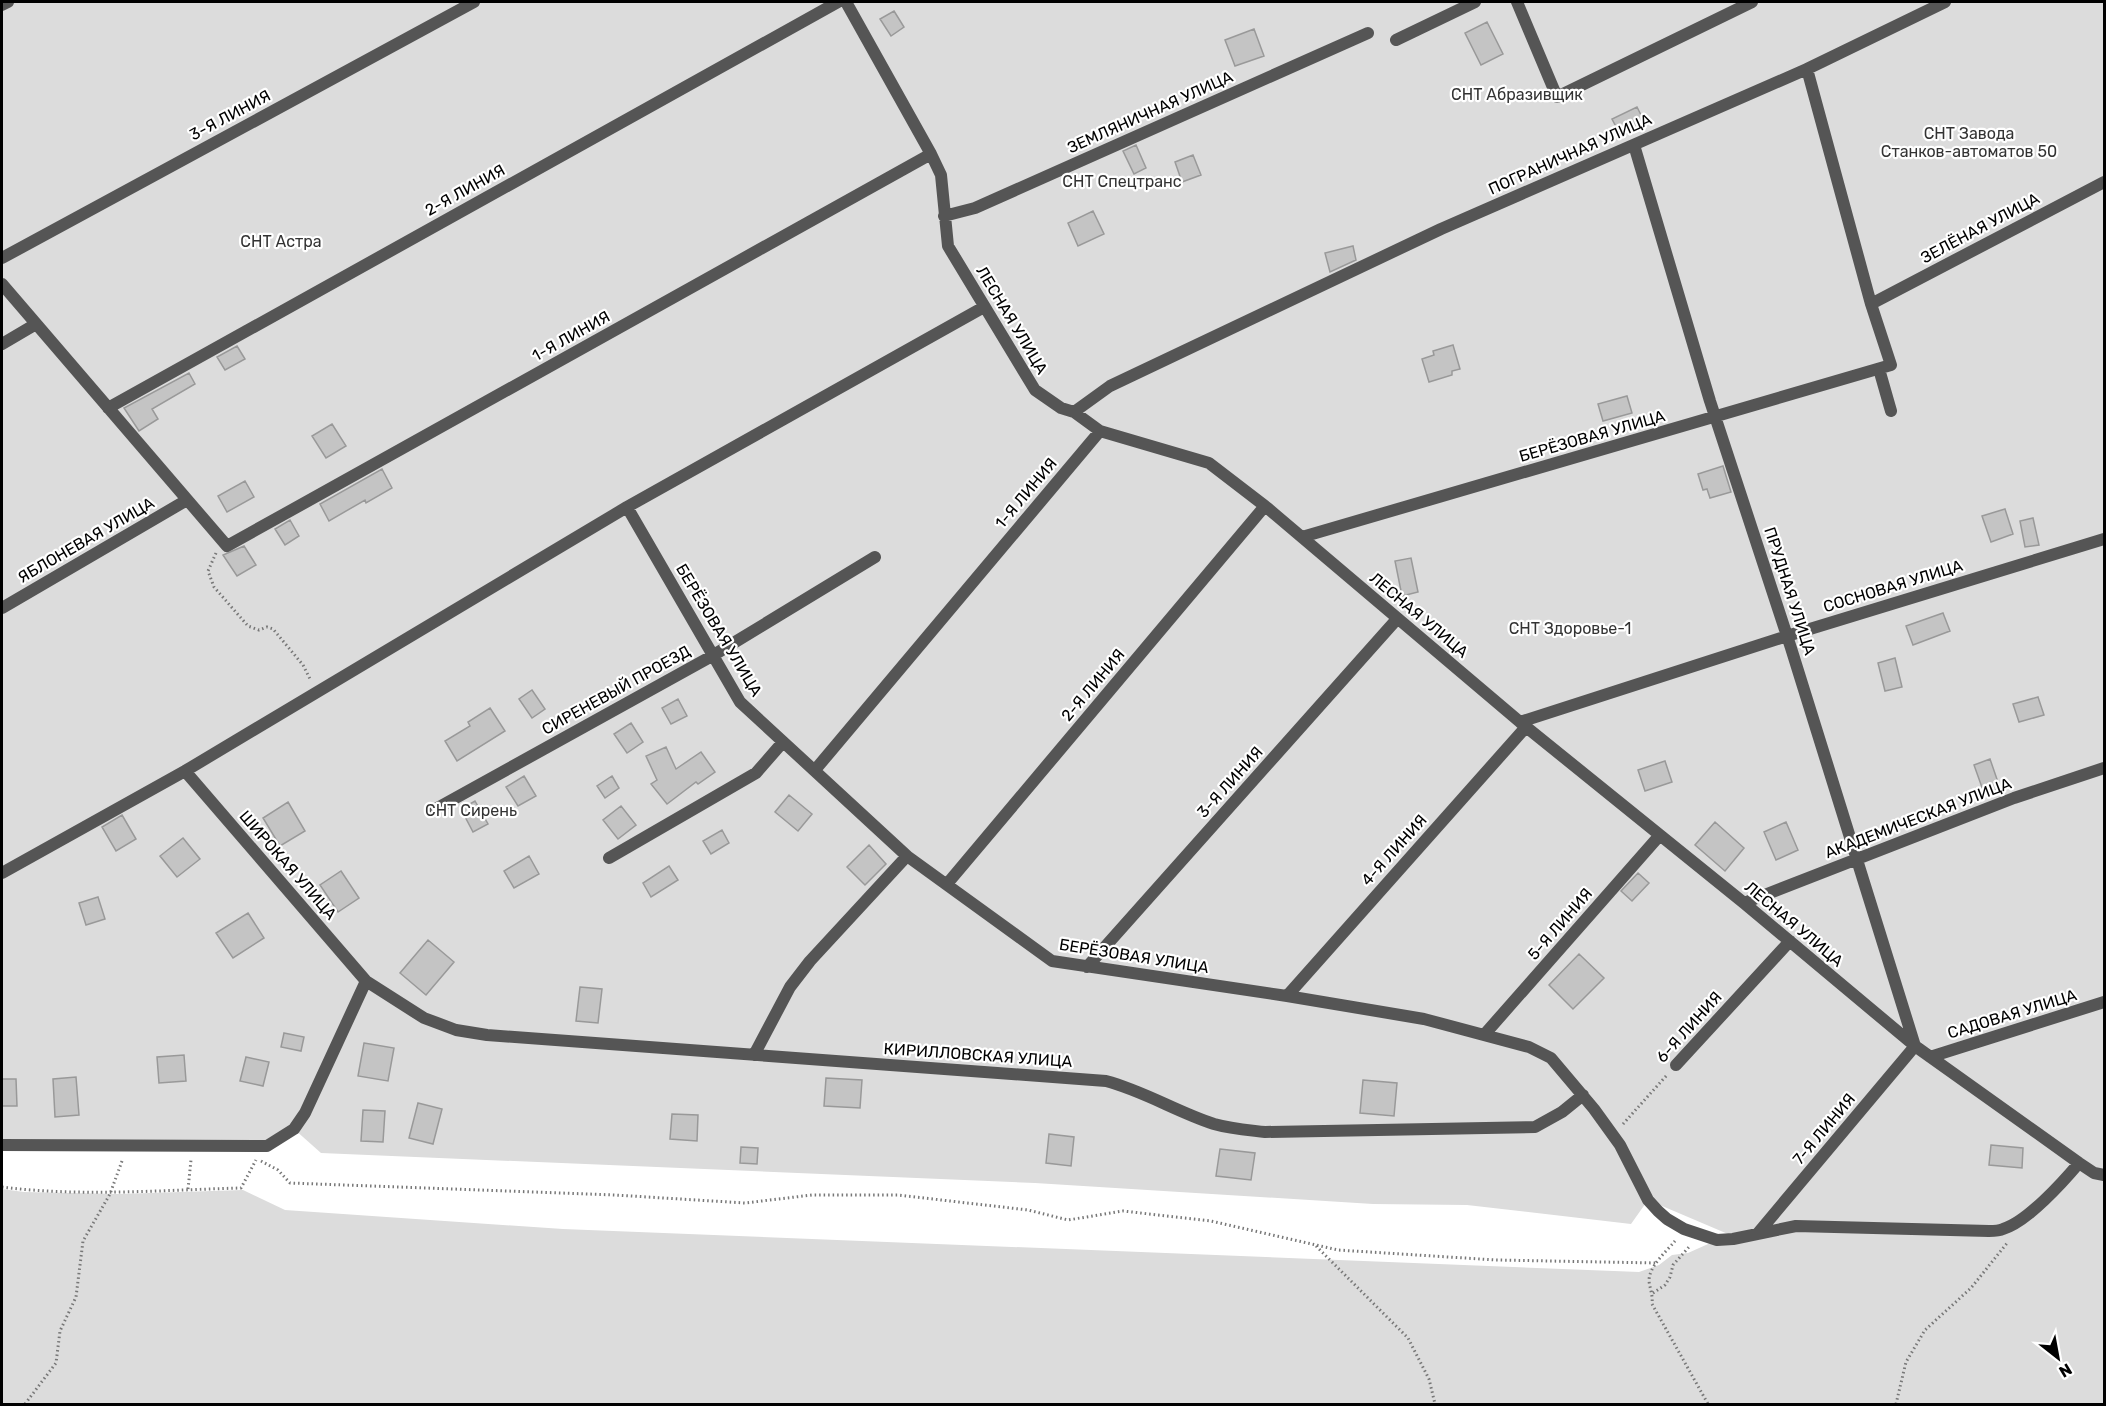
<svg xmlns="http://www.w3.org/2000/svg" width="2106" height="1406" viewBox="0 0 2106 1406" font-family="Rubik,sans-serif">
	<rect width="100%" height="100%" fill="#fff"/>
	<!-- green -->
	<path fill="#dcdcdc" d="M2 2H2104V1404H2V1189L24 1192 118 1194 243 1190 285 1210 563 1229 1639 1272 1659 1265 1672 1255 1688 1253 1717 1240 1735 1237 1648 1200 1631 1224 1467 1205 1373 1204 1035 1183 321 1153 294 1129 267 1146 2 1145Z"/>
	<!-- building -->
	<path fill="#c4c4c4" stroke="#999" stroke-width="1.5" d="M894 11 904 27 891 36 880 19Z
		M1487 22 1503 54 1481 65 1465 33Z
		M1254 29 1264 56 1235 66 1225 40Z
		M1637 107 1646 125 1621 136 1612 119Z
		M1136 145 1146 168 1134 174 1123 151Z
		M1193 155 1201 175 1182 182 1175 162Z
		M1093 211 1104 234 1078 246 1068 223Z
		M1353 246 1356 260 1330 272 1325 253Z
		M1453 345 1460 369 1452 371V375L1429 382 1422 359 1434 355 1433 351Z
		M237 346 245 359 225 370 217 357Z
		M189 373 195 384 152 409 158 419 139 431 124 408Z
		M1627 396 1632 413 1603 421 1598 404Z
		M332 424 346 446 326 458 312 436Z
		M1723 466 1731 492 1710 498 1707 489 1703 490 1698 474Z
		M382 469 392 488 366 503 365 500 329 521 320 504Z
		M245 481 254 497 227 512 218 496Z
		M2005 509 2013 534 1991 542 1982 516Z
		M2033 518 2039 545 2025 547 2020 521Z
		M290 520 299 536 285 545 275 529Z
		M244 546 256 565 237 576 223 555Z
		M1411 558 1418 592 1402 596 1395 561Z
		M1943 613 1950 631 1913 645 1906 626Z
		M1895 658 1902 687 1885 691 1878 663Z
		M532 690 545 709 532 718 519 699Z
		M2038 697 2044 715 2019 722 2013 704Z
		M678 699 687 716 671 724 662 708Z
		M490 708 505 731 457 761 445 741 470 726 468 722Z
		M631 723 643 742 627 753 614 734Z
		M666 747 676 769 701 752 715 772 698 784 696 782 667 804 651 784 657 780 646 756Z
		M1990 759 2000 788 1984 793 1974 765Z
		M1665 761 1672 782 1645 791 1638 770Z
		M524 776 536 796 518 806 506 787Z
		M612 776 619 788 605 798 597 786Z
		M789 795 812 814 798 831 775 812Z
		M475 801 488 824 473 832 461 809Z
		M288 802 305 831 280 846 263 818Z
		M621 806 636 825 618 839 603 820Z
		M122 815 136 839 116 851 102 827Z
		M1715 822 1744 848 1725 871 1695 845Z
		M1786 822 1798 850 1776 860 1764 832Z
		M722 830 729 843 711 854 703 841Z
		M183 838 200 859 177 877 160 856Z
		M869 845 886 864 865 885 847 867Z
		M529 856 539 874 514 888 504 871Z
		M669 866 678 880 651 897 643 883Z
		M341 871 359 898 338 912 320 885Z
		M1638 873 1649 883 1632 901 1621 891Z
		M98 897 105 919 86 925 79 903Z
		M248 913 264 938 233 958 216 933Z
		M428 940 454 962 426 995 400 973Z
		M1579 954 1604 978 1573 1009 1549 985Z
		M580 987 602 989 598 1023 576 1021Z
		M284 1033 304 1037 301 1051 281 1047Z
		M364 1043 394 1048 388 1081 358 1076Z
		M184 1055 186 1081 159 1083 157 1057Z
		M246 1057 269 1062 263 1086 240 1081Z
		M76 1077 79 1115 55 1117 53 1079Z
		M826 1078 862 1080 860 1108 824 1106Z
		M2 1079H16L17 1106H2Z
		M1363 1080 1397 1083 1394 1116 1360 1113Z
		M418 1103 442 1109 433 1144 409 1138Z
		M363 1110 385 1111 383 1142 361 1141Z
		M672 1114 698 1115 697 1141 670 1139Z
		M1049 1134 1074 1137 1071 1166 1046 1163Z
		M1991 1145 2023 1148 2022 1168 1989 1165Z
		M741 1147 758 1148 757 1164 740 1163Z
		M1220 1149 1255 1153 1251 1180 1216 1176Z"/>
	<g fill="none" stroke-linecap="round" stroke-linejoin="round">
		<!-- path -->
		<path stroke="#777" stroke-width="3" stroke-dasharray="1.5 3" stroke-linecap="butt" d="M216 553 208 571 214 587 248 626 259 630 267 627 273 629 303 665 311 681
			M1623 1124 1667 1075
			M261 1161 278 1170 290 1183 615 1195 745 1203 812 1195H898L1028 1210 1068 1220 1123 1211 1211 1221 1338 1250 1496 1260 1656 1263
			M2 1187C81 1197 162 1190 241 1188L256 1160
			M188 1189 191 1160
			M1675 1241C1666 1252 1649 1266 1649 1281 1650 1289 1653 1295 1652 1304L1708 1404
			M1316 1246 1408 1338 1429 1379 1435 1404
			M1653 1293 1665 1285 1670 1277 1673 1265 1689 1247
			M25 1404 56 1363 60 1331 76 1297 83 1241 110 1194 122 1161
			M1896 1404 1906 1362 1925 1330 1971 1288 2008 1242"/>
		<!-- minor -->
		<path stroke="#555" stroke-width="12" d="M846 2 931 154 941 175 948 246 1035 390 1061 408 1074 412 1100 431 1209 463 1265 506 1520 722 1744 903 1915 1046 2079 1163 2094 1173 2104 1175
			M1517 2 1557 97 1752 2
			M2 5 8 2
			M1396 40 1475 2
			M1807 69 1945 2
			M1634 145 1710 401 1791 648 1915 1046 1758 1233
			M944 216 975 208 1368 33
			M2 258 474 2
			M2 284 227 546 931 154
			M1871 304 2104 182
			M2 344 36 324
			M1879 369 1891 411
			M108 408 838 2
			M1074 412 1110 386 1441 229 1807 69 1871 304 1891 365 1302 537
			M627 507 740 702 907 856 1052 961 1287 996 1424 1019 1529 1047 1551 1058 1594 1109 1620 1145 1648 1200 1658 1211 1667 1219 1684 1229 1717 1240 1733 1239 1796 1226 1989 1231C1994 1231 1999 1231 2003 1229 2027 1222 2063 1182 2079 1163
			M2 608 187 500
			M1520 722 1787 636 2104 539
			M815 770 1100 431
			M185 771 366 981 424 1018 456 1030 487 1035 1106 1081C1144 1091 1177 1112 1214 1124 1231 1129 1248 1130 1265 1132L1535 1127 1562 1112 1583 1095
			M432 811 712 656 875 557
			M609 858 756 773 783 742
			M2 873 185 771 627 507 984 307
			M947 884 1265 506
			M1744 903 2014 798 2104 768
			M1087 967 1397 619
			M1287 996 1526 727
			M1484 1035 1660 835
			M754 1055 790 987 810 961 907 856
			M1930 1057 2104 1002
			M1676 1065 1790 941
			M2 1145 267 1146 294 1129 305 1113 366 981"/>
	</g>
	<g text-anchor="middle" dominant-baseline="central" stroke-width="4.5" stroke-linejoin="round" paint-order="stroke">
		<!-- park labels -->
		<g font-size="16" fill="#333" stroke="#fff">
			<text x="1517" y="94">СНТ Абразивщик</text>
			<text x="1969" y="133">СНТ Завода<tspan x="1969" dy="18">Станков-автоматов 50</tspan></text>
			<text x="1122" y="181">СНТ Спецтранс</text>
			<text x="281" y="241">СНТ Астра</text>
			<text x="1570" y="628">СНТ Здоровье-1</text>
			<text x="471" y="810">СНТ Сирень</text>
		</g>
		<!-- street labels -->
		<g font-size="16" fill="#000" stroke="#fff">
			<text transform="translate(1150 112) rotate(-24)">ЗЕМЛЯНИЧНАЯ УЛИЦА</text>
			<text transform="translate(230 115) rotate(-28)">3-Я ЛИНИЯ</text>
			<text transform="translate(1570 154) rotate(-24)">ПОГРАНИЧНАЯ УЛИЦА</text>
			<text transform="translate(465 190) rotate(-29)">2-Я ЛИНИЯ</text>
			<text transform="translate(1980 228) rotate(-28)">ЗЕЛЁНАЯ УЛИЦА</text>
			<text transform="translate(1012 320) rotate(59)">ЛЕСНАЯ УЛИЦА</text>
			<text transform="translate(571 336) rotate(-29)">1-Я ЛИНИЯ</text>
			<text transform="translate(1592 436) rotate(-16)">БЕРЁЗОВАЯ УЛИЦА</text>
			<text transform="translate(1026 493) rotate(-50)">1-Я ЛИНИЯ</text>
			<text transform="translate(86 540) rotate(-30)">ЯБЛОНЕВАЯ УЛИЦА</text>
			<text transform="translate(1893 586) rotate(-17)">СОСНОВАЯ УЛИЦА</text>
			<text transform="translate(1790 591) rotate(72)">ПРУДНАЯ УЛИЦА</text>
			<text transform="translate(1419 615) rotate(40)">ЛЕСНАЯ УЛИЦА</text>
			<text transform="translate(719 630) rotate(59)">БЕРЁЗОВАЯ УЛИЦА</text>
			<text transform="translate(1093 685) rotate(-50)">2-Я ЛИНИЯ</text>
			<text transform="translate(616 690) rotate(-29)">СИРЕНЕВЫЙ ПРОЕЗД</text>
			<text transform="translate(1230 782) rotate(-48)">3-Я ЛИНИЯ</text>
			<text transform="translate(1918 818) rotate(-21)">АКАДЕМИЧЕСКАЯ УЛИЦА</text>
			<text transform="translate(1394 850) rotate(-48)">4-Я ЛИНИЯ</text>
			<text transform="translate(288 865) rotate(49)">ШИРОКАЯ УЛИЦА</text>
			<text transform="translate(1560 924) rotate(-49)">5-Я ЛИНИЯ</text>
			<text transform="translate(1794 924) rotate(40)">ЛЕСНАЯ УЛИЦА</text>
			<text transform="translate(1134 956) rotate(9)">БЕРЁЗОВАЯ УЛИЦА</text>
			<text transform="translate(2012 1014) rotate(-17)">САДОВАЯ УЛИЦА</text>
			<text transform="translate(1689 1027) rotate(-48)">6-Я ЛИНИЯ</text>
			<text transform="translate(978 1055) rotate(4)">КИРИЛЛОВСКАЯ УЛИЦА</text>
			<text transform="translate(1824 1129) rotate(-50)">7-Я ЛИНИЯ</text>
		</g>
	</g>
	<!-- border -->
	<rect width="2106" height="1406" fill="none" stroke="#000000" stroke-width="6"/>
	<!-- north arrow -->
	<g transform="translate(2058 1358) rotate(149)" stroke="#ffffff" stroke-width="4.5" paint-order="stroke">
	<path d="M0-4.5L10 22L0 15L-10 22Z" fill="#000000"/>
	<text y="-9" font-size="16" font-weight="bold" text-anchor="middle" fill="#000000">N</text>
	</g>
</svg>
